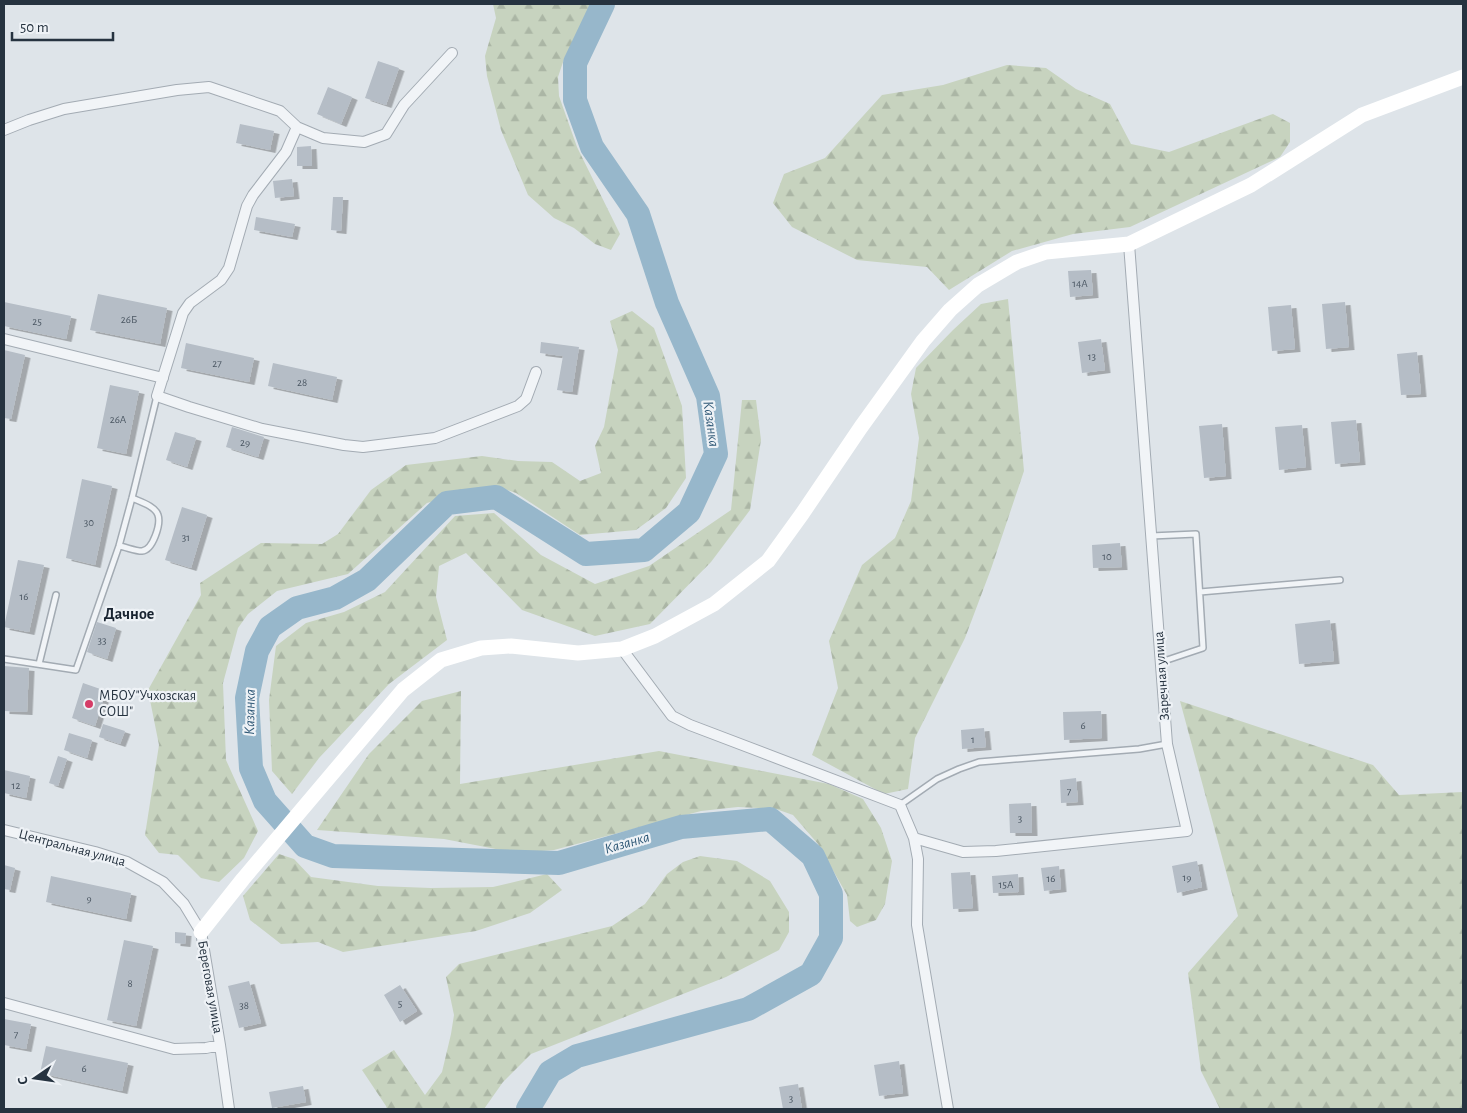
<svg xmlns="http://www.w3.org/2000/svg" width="1467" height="1113" viewBox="0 0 1467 1113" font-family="'Alegreya Sans',sans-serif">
	<defs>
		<pattern id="forest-firs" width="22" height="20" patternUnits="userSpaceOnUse" patternTransform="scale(1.25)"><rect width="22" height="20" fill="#c7d3bf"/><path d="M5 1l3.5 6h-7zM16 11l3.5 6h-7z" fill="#abb6a5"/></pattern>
		<filter id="shadow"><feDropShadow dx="5.5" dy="3" stdDeviation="0" flood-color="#0004"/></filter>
	</defs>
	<rect width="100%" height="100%" fill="#dee4e9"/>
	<!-- forest -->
	<path fill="url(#forest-firs)" d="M493 4H592L564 59 558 77 559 96 577 147 620 234 611 250 595 244 574 228 554 218 528 195 501 130 487 76 485 56 496 18Z
		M1007 65 1046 68 1076 89 1110 104 1131 144 1169 152 1273 114 1290 123V142L1280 157 1130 227 1073 234 1012 251 949 290 927 267 857 260 792 227 773 203 784 174 825 158 882 95 943 85Z
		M1008 299 1024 471 991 569 965 638 915 738 908 789 884 794 812 755 838 688 829 641 862 565 895 538 911 501 919 438 911 394 916 368 953 330 981 304Z
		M632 311 654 328 682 406 686 478 666 508 636 530 580 535 516 493 498 487 479 488 427 503 348 574 277 591 248 614 238 628 223 683 226 760 258 831 244 858 219 882 201 878 178 855 159 853 145 835 159 745 148 690 201 595 200 583 261 543 322 544 338 534 371 490 406 465 482 456 518 461 552 462 580 481 601 473 595 446 604 427 618 350 610 321Z
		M742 400H756L761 440 750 510 711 562 650 624 595 636 522 610 466 553 439 566 436 597 447 640 389 684 319 758 292 794 272 771 269 700 276 646 306 623 344 612 385 592 455 516 494 513 541 555 595 584 649 566 731 510Z
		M461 691 460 784 659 751 829 784 863 799 881 828 892 861 885 904 876 920 857 927 850 921 847 895 818 844 793 815 776 809 738 807 701 811 554 850 517 853 444 839 317 830 369 754 422 701Z
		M1180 701 1373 765 1399 795 1463 792V1109H1220L1201 1071 1188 973 1238 916Z
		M279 854 294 859 311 877 378 886 431 888 493 887 547 874 562 890 530 913 476 931 343 952 318 942 281 944 250 920 243 896Z
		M700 856 737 861 770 881 789 912V932L779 950 726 977 531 1054 503 1082 484 1109H387L386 1106 362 1070 394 1050 425 1095 442 1072 451 1034 454 1015 446 977 459 964 612 926 645 904 667 874 683 862Z"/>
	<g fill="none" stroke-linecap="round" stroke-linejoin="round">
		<!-- river -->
		<path stroke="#97b7cb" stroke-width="24" d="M528 1109 550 1072 577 1056 748 1009 811 974 831 938V894L813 856 770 819 681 827 559 863 333 856 305 846 265 801 251 768 247 698 257 651 270 627 297 608 335 598 367 580 447 503 496 497 586 554 644 550 689 512 716 454 708 396 667 303 638 214 592 147 575 100V63L603 4"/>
	</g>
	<!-- building -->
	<path fill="#b5bdc6" filter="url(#shadow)" d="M378 61 399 68 386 105 365 98Z
		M328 87 352 97 341 124 317 114Z
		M240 124 274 131 270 150 236 143Z
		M311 146 312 166H297V147Z
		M292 179 294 196 275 198 273 181Z
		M333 197H343L341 231 331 230Z
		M256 217 295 224 292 237 254 230Z
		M1091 270 1093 295 1070 297 1068 271Z
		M98 294 167 308 160 344 90 330Z
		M4 302 71 316 66 339 4 326Z
		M1345 302 1349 347 1326 349 1322 304Z
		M1291 305 1295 349 1272 351 1268 307Z
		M1101 339 1105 370 1082 373 1078 342Z
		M541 342 579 347 572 392 557 390 563 356 540 353Z
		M186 343 254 358 249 382 181 368Z
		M4 350 25 355 11 419 4 418Z
		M1417 352 1421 394 1401 395 1397 354Z
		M273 363 337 377 332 400 268 386Z
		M110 385 139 391 126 454 97 448Z
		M1356 420 1360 462 1335 464 1331 422Z
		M1222 424 1226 476 1204 478 1199 426Z
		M1302 425 1306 467 1279 470 1275 427Z
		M232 427 264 437 258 457 226 447Z
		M175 432 196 438 187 467 166 460Z
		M82 479 112 486 95 565 66 558Z
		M182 507 207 515 191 568 165 560Z
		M1120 543 1122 567 1093 568 1092 545Z
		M18 560 44 565 29 632 4 627Z
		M1330 620 1334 661 1299 664 1295 624Z
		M97 622 116 628 107 659 87 652Z
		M4 666 29 668 27 712 4 711Z
		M83 683 106 691 95 726 72 718Z
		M1101 711 1102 738 1064 740 1063 712Z
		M103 724 125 731 120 744 99 737Z
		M984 728 986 747 962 749 961 730Z
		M69 733 92 740 87 758 64 750Z
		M58 756 67 759 58 786 49 783Z
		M4 770 30 776 26 798 4 793Z
		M1076 778 1078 802 1061 803 1060 780Z
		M1031 803 1032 833H1010L1009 804Z
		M1197 861 1202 887 1177 893 1172 866Z
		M4 865 15 868 10 890 4 889Z
		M1059 866 1061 889 1044 891 1041 868Z
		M970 872 973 908 953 909 951 873Z
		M1018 874 1019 892 993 893 992 876Z
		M51 876 131 893 126 919 46 902Z
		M175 932 186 933 185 944 175 943Z
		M124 940 153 946 136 1026 107 1020Z
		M249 981 261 1023 239 1028 228 986Z
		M400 985 417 1011 400 1022 384 995Z
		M4 1019 31 1024 26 1049 4 1045Z
		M46 1046 128 1063 122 1091 40 1073Z
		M899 1061 903 1093 879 1096 874 1065Z
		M798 1084 802 1109H783L779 1087Z
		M303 1086 306 1102 272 1108 269 1092Z"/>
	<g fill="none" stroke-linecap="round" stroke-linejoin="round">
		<defs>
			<path id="lane" d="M1151 536 1196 534 1203 648 1161 662
				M119 546C126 547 135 551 142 551 153 550 161 524 158 515 155 506 141 502 132 498
				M1200 592 1340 580
				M4 659 76 670 119 546 132 498 157 396
				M39 664 56 595
				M900 805 937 779 959 769 979 762 1139 749 1167 744"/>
			<path id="street" d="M297 127 286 152 253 195 247 206 229 268 221 280 190 303 183 313 157 396 189 407 262 429 344 445 363 447 435 438 518 406 526 399 536 372
				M4 130 29 120 64 109 177 90 209 87 280 111 297 127 323 138 364 142 386 134 404 105 452 53
				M4 339 163 378
				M622 649 672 716 690 725 900 805 914 838 918 859 917 925 948 1109
				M4 830 95 852 127 862 163 882 184 904 201 932 220 1045 229 1109
				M914 838 963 852 996 851 1187 831 1167 744 1129 244
				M4 1003 174 1049 206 1048 220 1045"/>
		</defs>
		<!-- lane casing -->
		<use href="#lane" stroke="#a3abb3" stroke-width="8"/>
		<!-- street casing -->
		<use href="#street" stroke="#a3abb3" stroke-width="12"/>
		<!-- lane -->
		<use href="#lane" stroke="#f1f4f7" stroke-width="5"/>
		<!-- street -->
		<use href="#street" stroke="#f1f4f7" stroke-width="10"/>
		<!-- secondary -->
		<path stroke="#fff" stroke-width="15" d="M201 932 243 879 403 690 441 660 481 648 511 646 578 653 622 649 655 636 714 604 768 561 802 514 861 427 923 341 950 310 978 285 1017 262 1046 252 1129 244 1251 185 1362 115 1463 77"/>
	</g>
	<!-- markers -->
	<circle fill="#d53c67" stroke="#eef2f6" stroke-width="2" cx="89" cy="704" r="5"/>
	<g text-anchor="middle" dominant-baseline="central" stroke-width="4.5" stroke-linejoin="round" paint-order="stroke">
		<!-- number labels -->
		<g font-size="11" fill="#4a5662">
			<text x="1080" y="283">14А</text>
			<text x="129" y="319">26Б</text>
			<text x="37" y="321">25</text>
			<text x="1092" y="356">13</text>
			<text x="217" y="363">27</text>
			<text x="302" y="382">28</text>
			<text x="118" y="419">26А</text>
			<text x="245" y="442">29</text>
			<text x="89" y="522">30</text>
			<text x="186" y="537">31</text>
			<text x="1107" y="556">10</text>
			<text x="24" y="596">16</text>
			<text x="102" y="640">33</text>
			<text x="1083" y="725">6</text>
			<text x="973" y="739">1</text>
			<text x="16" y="785">12</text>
			<text x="1069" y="791">7</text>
			<text x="1020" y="818">3</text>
			<text x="1187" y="877">19</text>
			<text x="1051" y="878">16</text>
			<text x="1006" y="884">15А</text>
			<text x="89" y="898">9</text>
			<text x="130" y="983">8</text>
			<text x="400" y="1003">5</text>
			<text x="244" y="1005">38</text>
			<text x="16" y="1034">7</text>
			<text x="84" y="1068">6</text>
			<text x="791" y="1098">3</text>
		</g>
		<!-- street labels -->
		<g font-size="14" fill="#263340" stroke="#eef2f6">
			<text transform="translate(1162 676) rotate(-94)">Заречная улица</text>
			<text transform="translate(72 848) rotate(15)">Центральная улица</text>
			<text transform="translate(210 987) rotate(80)">Береговая улица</text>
		</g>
		<!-- poi labels -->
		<g font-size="14" fill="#263340" stroke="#eef2f6" text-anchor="start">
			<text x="99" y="696">МБОУ"Учхозская<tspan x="99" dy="16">СОШ"</tspan></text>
		</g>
		<!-- water labels -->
		<g font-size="15" font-style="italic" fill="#2f5876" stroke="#eef2f6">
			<text transform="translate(711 424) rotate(82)">Казанка</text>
			<text transform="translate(250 712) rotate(-89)">Казанка</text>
			<text transform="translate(627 843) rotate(-16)">Казанка</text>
		</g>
		<!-- quarter labels -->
		<g font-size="16" font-weight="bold" fill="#192431" stroke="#eef2f6">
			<text x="129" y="614">Дачное</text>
		</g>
	</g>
	<!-- border -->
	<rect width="1467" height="1113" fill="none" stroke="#263340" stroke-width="10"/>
	<!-- north arrow -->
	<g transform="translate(35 1078) rotate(257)" stroke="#eef2f6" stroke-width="4" paint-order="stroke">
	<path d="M0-4L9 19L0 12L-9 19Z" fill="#263340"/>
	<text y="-8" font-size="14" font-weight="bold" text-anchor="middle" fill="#263340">С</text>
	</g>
	<!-- scale -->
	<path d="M12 32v8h101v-8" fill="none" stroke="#263340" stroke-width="2.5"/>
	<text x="20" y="32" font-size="15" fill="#263340" stroke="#eef2f6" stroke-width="4" paint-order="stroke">50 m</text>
</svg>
